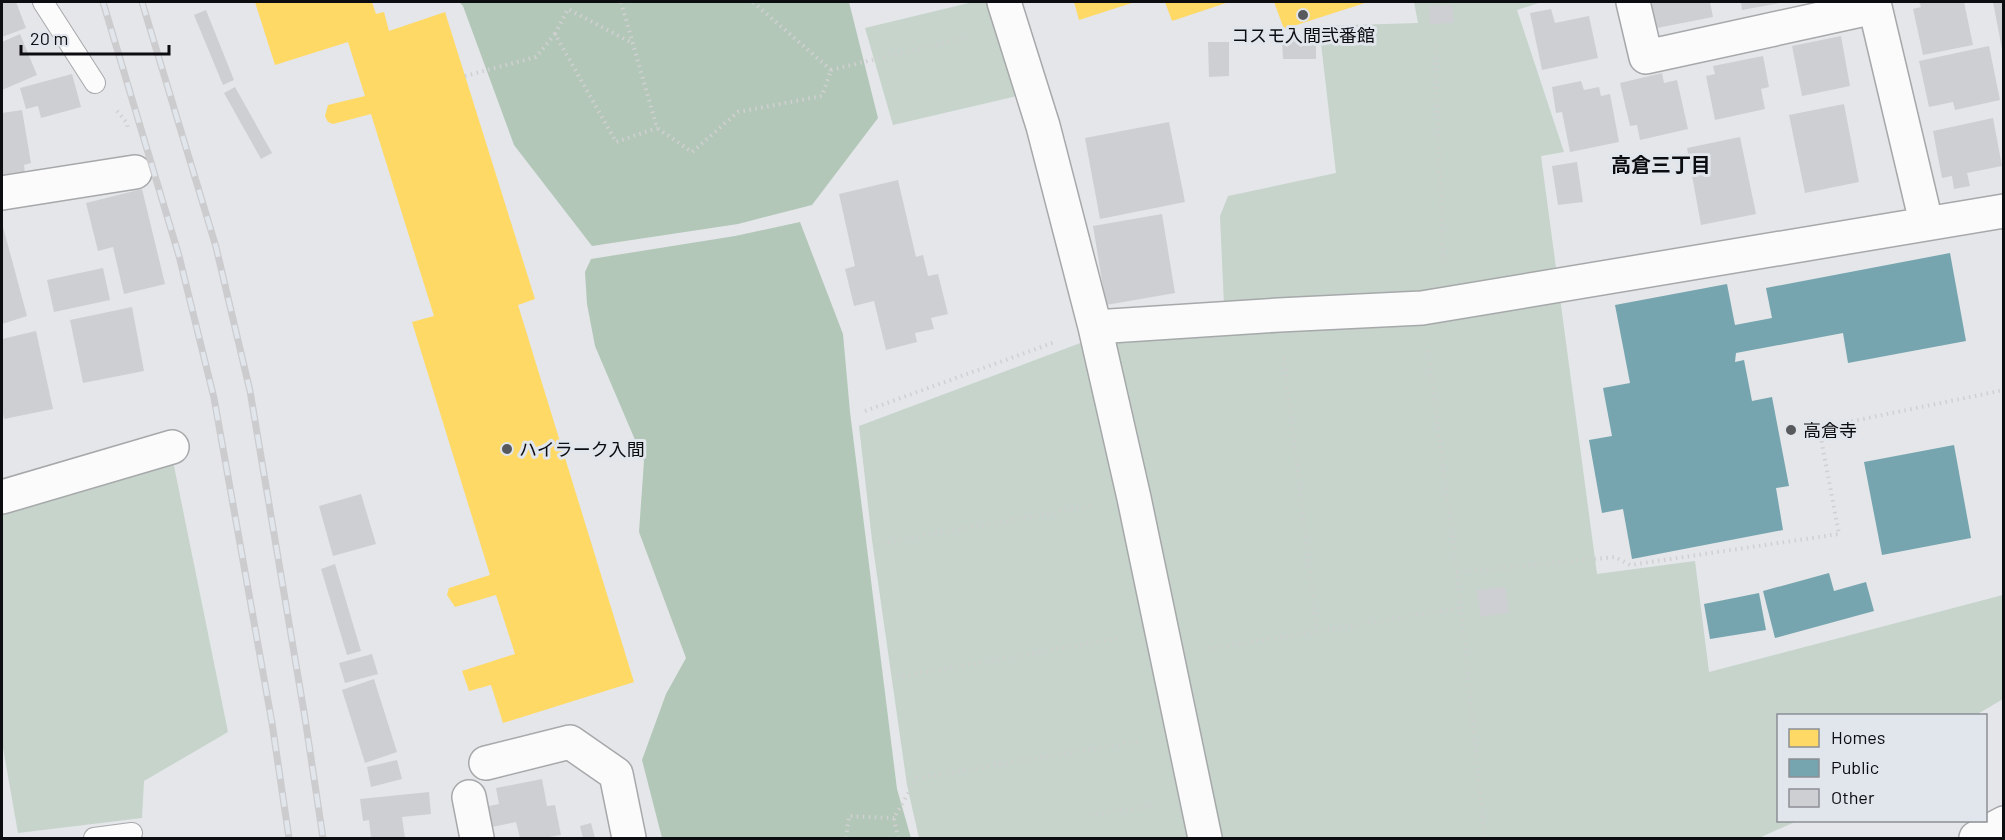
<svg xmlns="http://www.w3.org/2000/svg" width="2005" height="840" viewBox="0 0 2005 840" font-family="Barlow,'Noto Sans JP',sans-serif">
	<rect width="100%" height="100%" fill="#e4e6e9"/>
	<!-- green -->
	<path fill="#c6d4cb" d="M973 2H989L1017 96 893 125 865 28Z
		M1414 2H1542L1517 10 1564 152 1541 156 1597 574 1695 561 1709 672 2003 595V699L1976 715 1778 716V820L1797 821 1759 838H919L907 785 872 540 859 426 1083 342 1224 305 1220 216 1228 196 1336 173 1319 26 1418 23Z
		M173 461 228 732 144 781 142 818 18 833 2 742V510Z"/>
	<!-- forest -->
	<path fill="#b3c7b9" d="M459 2H849L878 118 812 205 738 224 592 246 514 145 463 6Z
		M800 222 843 334 850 412 897 789 911 838H662L642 760 666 694 686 658 639 532 644 461 595 346 587 304 585 272 591 259 735 236Z"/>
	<!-- homes -->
	<path fill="#ffd966" d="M255 2H372L376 14 384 12 389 31 445 12 535 299 518 305 634 682 503 723 491 685 469 691 462 671 515 654 496 595 455 607 447 595 449 588 490 575 412 322 434 316 371 114 333 124 328 122 325 116 328 105 365 96 348 42 275 65Z
		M1074 2H1135L1079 20Z
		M1165 2H1229L1172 21Z
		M1274 2H1368L1284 29Z"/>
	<!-- public -->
	<path fill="#76a5af" d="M1950 253 1966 341 1848 363 1843 333 1736 353 1735 362 1744 360 1752 401 1772 397 1789 486 1776 488 1783 530 1632 559 1623 509 1602 513 1589 440 1612 436 1603 388 1630 383 1615 305 1727 284 1735 325 1772 318 1766 288Z
		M1954 445 1971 538 1882 555 1864 462Z
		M1829 573 1834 591 1866 582 1874 611 1775 638 1763 591Z
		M1759 593 1766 630 1710 639 1704 604Z"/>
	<!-- building -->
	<path fill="#cecfd2" d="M2 2H16L26 28 2 37Z
		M1647 2H1710L1713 17 1652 29Z
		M1741 2H1780V3L1742 10Z
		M1919 2H1964L1973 45 1923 55 1913 9 1921 7Z
		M1993 2H2004V48L2002 49Z
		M1452 4 1454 23 1430 24 1429 6Z
		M1551 9 1555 23 1589 16 1598 58 1542 70 1530 13Z
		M206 10 234 80 223 85 194 15Z
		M20 34 37 75 2 90V42Z
		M1841 36 1850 86 1802 96 1792 46Z
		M1282 39H1316V59H1283Z
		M1208 42H1229V76L1209 77Z
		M1989 46 2000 100 1955 110 1953 102 1929 107 1919 61Z
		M1763 56 1769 87 1761 89 1765 109 1715 120 1706 76 1715 74 1713 66Z
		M1662 73 1664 83 1677 80 1688 129 1640 140 1637 125 1630 126 1620 83Z
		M72 74 81 107 41 118 38 106 26 109 20 88Z
		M1581 81 1584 90 1599 87 1601 96 1610 94 1619 142 1570 152 1562 112 1556 113 1552 87Z
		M235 87 272 153 261 159 224 93Z
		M1844 104 1859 182 1805 193 1789 115Z
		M22 110 31 163 24 165 25 174 2 178V113Z
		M1993 118 2002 166 1967 173 1970 186 1954 189 1952 176 1942 178 1933 131Z
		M1169 122 1185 202 1100 219 1085 138Z
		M1740 137 1756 214 1701 225 1687 148Z
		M1577 162 1583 202 1558 205 1552 166Z
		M898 180 916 257 923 255 928 276 938 274 948 314 931 318 934 329 915 333 917 342 886 350 874 301 854 306 845 269 855 266 839 194Z
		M142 189 165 284 124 294 113 247 98 251 86 203Z
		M1162 214 1175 293 1106 305 1093 226Z
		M2 223 27 316 2 324Z
		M103 268 110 300 54 312 47 280Z
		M132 307 144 371 83 383 70 320Z
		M36 331 53 409 4 419 2 407V339Z
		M361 494 376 544 333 556 319 506Z
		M335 564 361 651 347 655 321 569Z
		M1505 587 1509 613 1481 617 1477 590Z
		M372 654 378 674 345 683 339 663Z
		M374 679 397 752 365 763 342 690Z
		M397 760 402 779 371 787 367 767Z
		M542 779 547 806 555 805 561 835 543 838H520L516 822 492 827 489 806 499 804 496 788Z
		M429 792 431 814 402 817 405 838H371L369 820 363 821 360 799Z
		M591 823 595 838H583L580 826Z"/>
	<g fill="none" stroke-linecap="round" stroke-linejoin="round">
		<defs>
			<path id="lane" d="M43 2 95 83
				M94 838 132 833"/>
			<path id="street" d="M1004 2 1043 126 1095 327 1134 498 1205 838
				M1633 2 1646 57 1875 7 1926 222
				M2 193 135 172
				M1095 327 1279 315 1422 308 2004 211
				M2 497 172 447
				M486 763 570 742 616 774 629 838
				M469 797 477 838"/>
			<path id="secondary" d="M1976 838 2004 823"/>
		</defs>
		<!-- lane casing -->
		<use href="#lane" stroke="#a6a8aa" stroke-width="22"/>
		<!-- street casing -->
		<use href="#street" stroke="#a6a8aa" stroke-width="36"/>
		<!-- secondary casing -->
		<use href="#secondary" stroke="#a6a8aa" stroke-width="36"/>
		<!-- path -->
		<path stroke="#d0d0d1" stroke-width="4" stroke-dasharray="1.5 4.5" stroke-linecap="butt" d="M621 2 657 128 692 152 738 112 822 96 831 70
			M753 2 831 70
			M555 34 568 9 632 43
			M1435 45 1443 262
			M831 70 971 36
			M465 76 536 57 555 34 616 142 657 128
			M117 111 127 123 128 130
			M1428 351 1457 572 1485 838
			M1284 357 1317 633
			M865 411 1055 342
			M882 543 1091 506
			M1457 572 1615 557 1630 565 1839 534 1819 428 2004 390
			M1209 649 1460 608
			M897 677 1121 638
			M1090 815 1155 805
			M846 838 849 816 894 818
			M898 838 894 818 917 778 1140 741"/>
		<!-- lane -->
		<use href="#lane" stroke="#fbfbfc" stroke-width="20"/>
		<!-- street -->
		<use href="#street" stroke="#fbfbfc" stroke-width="33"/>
		<!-- secondary -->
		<use href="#secondary" stroke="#fbfbfc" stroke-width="33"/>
		<defs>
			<path id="rail" d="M103 2 179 256 214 398 272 723 289 838
				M142 2 216 247 250 391 305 718 323 838"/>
		</defs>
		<!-- rail casing -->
		<use href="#rail" stroke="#ccccce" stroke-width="7"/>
		<!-- rail -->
		<use href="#rail" stroke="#e1e5ec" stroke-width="4.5" stroke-dasharray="14" stroke-linecap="butt"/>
	</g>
	<!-- markers -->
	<g fill="#58595c" stroke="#e1e5ec" stroke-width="2">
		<circle cx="1303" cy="15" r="6"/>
		<circle cx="1791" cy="430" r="6"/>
		<circle cx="507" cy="449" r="6"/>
	</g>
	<g text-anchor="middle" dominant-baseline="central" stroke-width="6" stroke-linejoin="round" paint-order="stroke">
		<!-- poi labels -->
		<g font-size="18" fill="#0c0d10" stroke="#e1e5ec" text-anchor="start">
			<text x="1303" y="35" text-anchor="middle">コスモ入間弐番館</text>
			<text x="1803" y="430">高倉寺</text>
			<text x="519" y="449">ハイラーク入間</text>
		</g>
		<!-- neighbourhood labels -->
		<g font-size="20" font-weight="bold" fill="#0c0d10" stroke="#e1e5ec">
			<text x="1661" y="164">高倉三丁目</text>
		</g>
	</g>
	<!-- border -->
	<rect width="2005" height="840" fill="none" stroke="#0c0d10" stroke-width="6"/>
	<!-- legend -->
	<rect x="1777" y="714" width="210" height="108" fill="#e1e5ec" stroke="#8c8f94" stroke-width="1.5"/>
	<rect x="1789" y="729" width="30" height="18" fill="#ffd966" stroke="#8c8f94" stroke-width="1.5"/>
	<text x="1831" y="744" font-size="18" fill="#0c0d10">Homes</text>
	<rect x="1789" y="759" width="30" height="18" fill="#76a5af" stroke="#8c8f94" stroke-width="1.5"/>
	<text x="1831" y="774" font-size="18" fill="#0c0d10">Public</text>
	<rect x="1789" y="789" width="30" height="18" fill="#cecfd2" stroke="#8c8f94" stroke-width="1.5"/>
	<text x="1831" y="804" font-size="18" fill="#0c0d10">Other</text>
	<!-- scale -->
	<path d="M21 45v9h148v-9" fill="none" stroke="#0c0d10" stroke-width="3"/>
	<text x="30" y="45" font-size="18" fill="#0c0d10" stroke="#e1e5ec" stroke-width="4.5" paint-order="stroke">20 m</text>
</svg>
